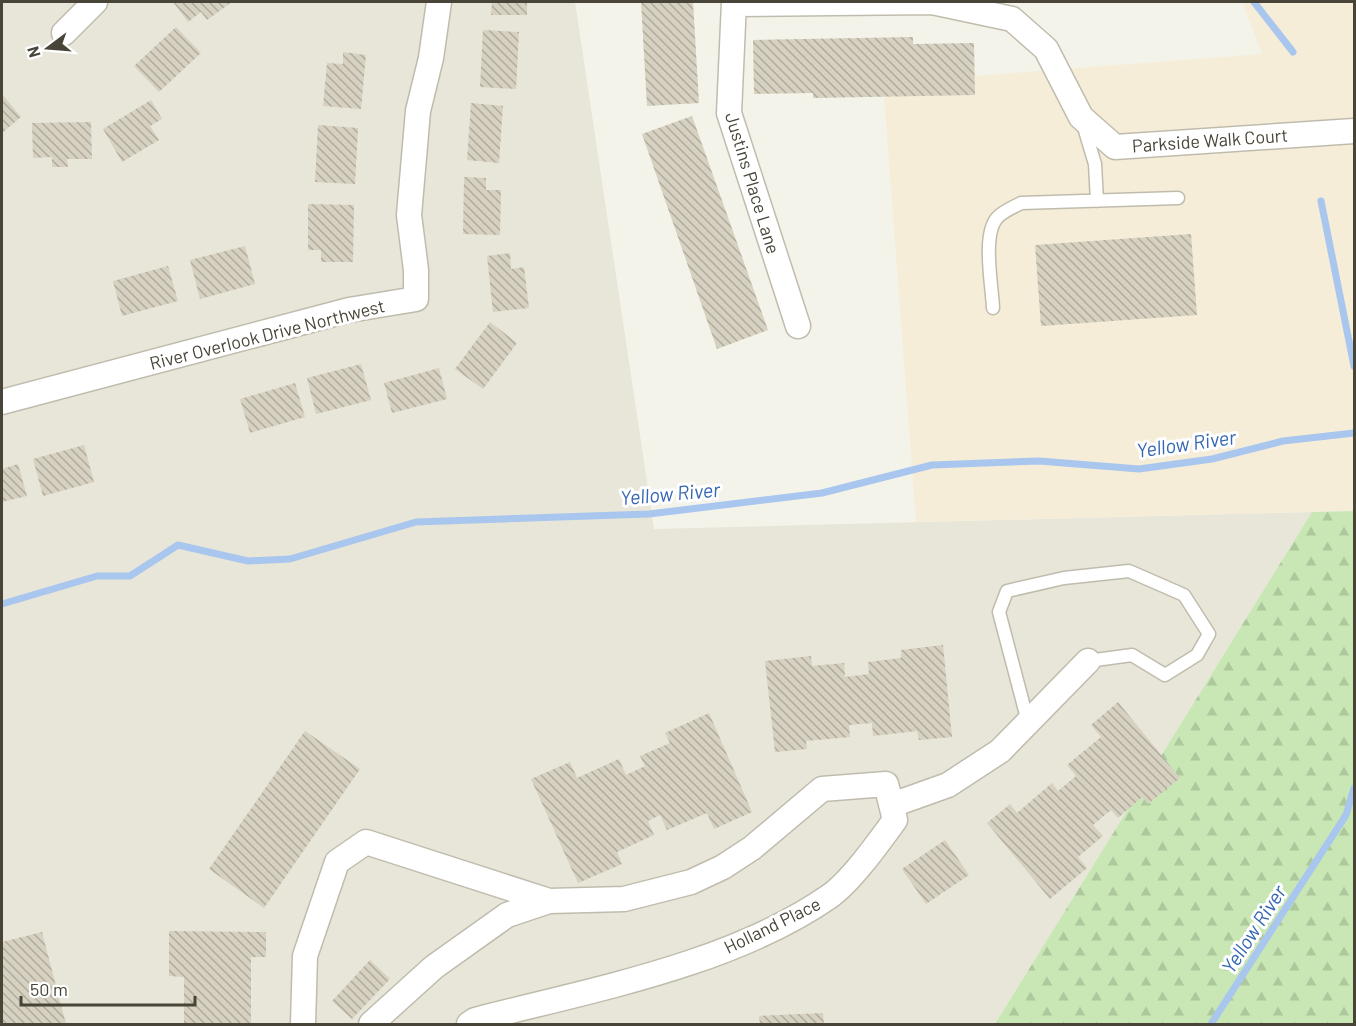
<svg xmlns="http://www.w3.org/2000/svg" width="1356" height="1026" viewBox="0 0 1356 1026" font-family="Barlow,sans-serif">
	<defs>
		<pattern id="forest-firs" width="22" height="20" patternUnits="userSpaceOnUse" patternTransform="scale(1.5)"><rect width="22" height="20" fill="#c8e7b5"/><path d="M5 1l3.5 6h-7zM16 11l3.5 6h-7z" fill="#adc89c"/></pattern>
		<pattern id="building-back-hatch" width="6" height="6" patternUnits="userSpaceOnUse" patternTransform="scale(1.5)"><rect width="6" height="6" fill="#d6d1c0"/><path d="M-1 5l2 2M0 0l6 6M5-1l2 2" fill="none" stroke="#b0ab9d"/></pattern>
	</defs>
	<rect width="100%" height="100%" fill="#f4f3ea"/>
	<!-- residential -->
	<path fill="#e8e6d9" d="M2 2H575L654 529 1312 512 995 1024H2Z"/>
	<!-- commercial -->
	<path fill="#f5edd7" d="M1242 2H1354V511L916 522 883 83 1262 54Z"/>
	<!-- forest -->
	<path fill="url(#forest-firs)" d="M1354 511V1024H995L1312 512Z"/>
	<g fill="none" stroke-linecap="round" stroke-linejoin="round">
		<!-- stream -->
		<path stroke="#a9c6ee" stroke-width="7" d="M1254 2 1293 52
			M1321 201 1354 366
			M2 604 97 576H130L178 545 248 561 290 559 416 522 649 514 822 493 932 465 1039 461 1139 469 1212 459 1283 441 1354 433
			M1211 1024 1346 815 1354 788"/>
	</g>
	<!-- building -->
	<path fill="url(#building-back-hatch)" d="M173 2H232L207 20 201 12 188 22Z
		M492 2H527V15H491Z
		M641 2H693L699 103 647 106Z
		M176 27 201 53 159 92 134 66Z
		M483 30 519 32 516 89 480 87Z
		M913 37V44L974 43 975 95 813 98V93L754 94 753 40Z
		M343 52 366 55 361 109 323 106 327 63 343 64Z
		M2 94 21 117 2 133Z
		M151 100 162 119 150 126 159 140 122 162 103 129Z
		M471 103 503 106 499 163 467 160Z
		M692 116 768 330 717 349 642 134Z
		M91 122 92 159H67L68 167H52V157L33 158 32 123Z
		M318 125 358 128 355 184 315 182Z
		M464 177 486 178V190H501L500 235 463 234Z
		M308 204 354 205 353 262H321V250H308Z
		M1191 234 1197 315 1041 326 1035 245Z
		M245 246 255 284 200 299 190 260Z
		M510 253 511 269 524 267 529 308 493 312 487 256Z
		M168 266 178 301 122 316 113 281Z
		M490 322 517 343 483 389 455 369Z
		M361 364 371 400 316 414 307 378Z
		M439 368 447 399 392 413 384 383Z
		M295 383 305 417 250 433 240 399Z
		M84 445 94 482 43 496 33 459Z
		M18 464 27 496 2 502V469Z
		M943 645 952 737 919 740 917 731 873 736 872 723 849 725 850 737 806 741 807 749 775 752 765 661 811 656 812 666 844 663 845 677 869 674 868 662 901 658V650Z
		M1118 702 1180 778 1148 804 1142 797 1118 818 1111 810 1093 825 1103 836 1078 857 1087 868 1050 899 987 823 1010 804 1017 813 1052 783 1058 791 1076 776 1067 765 1101 737 1091 725Z
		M709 713 752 812 714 829 707 813 667 830 660 815 648 821 654 835 617 852 622 864 578 883 531 779 570 762 577 778 619 759 626 775 645 766 640 756 670 743 665 733Z
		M305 731 360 769 264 908 209 869Z
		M945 840 969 875 926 904 902 869Z
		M169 931 266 932V957H251V1024H184V977L169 976Z
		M42 932 66 1024H2V942Z
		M370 960 390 979 352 1019 332 1001Z
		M823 1013 824 1024H760L759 1016Z"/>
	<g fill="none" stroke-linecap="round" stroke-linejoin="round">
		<defs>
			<path id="lane" d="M1083 124 1095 164 1097 201
				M993 308C992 285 982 235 997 218 1003 211 1012 208 1021 203L1178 198
				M1028 722 999 612 1007 591 1064 578 1129 571 1184 595 1209 634 1197 655 1165 675 1132 655 1088 661"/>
			<path id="street" d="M734 2 729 113 798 326
				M734 4 932 2 1012 19 1046 49 1081 117 1115 147 1354 131
				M64 33 95 2
				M2 402 349 310 416 299V270L409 215 418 111 431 58 439 2
				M892 805 948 785 1000 751 1088 661
				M303 1024 305 956 337 862 366 842 549 901
				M371 1024 434 967 507 915 549 901 624 899 691 882 723 867 752 848 822 789 886 784 895 820C879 842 852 880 830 896 731 965 590 990 475 1020L469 1024"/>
		</defs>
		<!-- lane casing -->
		<use href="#lane" stroke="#c0bcad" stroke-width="15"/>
		<!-- street casing -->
		<use href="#street" stroke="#c0bcad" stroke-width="27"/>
		<!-- lane -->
		<use href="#lane" stroke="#fff" stroke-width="12"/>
		<!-- street -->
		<use href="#street" stroke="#fff" stroke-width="24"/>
	</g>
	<g text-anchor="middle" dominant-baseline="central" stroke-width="6" stroke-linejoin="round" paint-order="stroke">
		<!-- street labels -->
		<g font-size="18" fill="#484538" stroke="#fff">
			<text transform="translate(1210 140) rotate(-4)">Parkside Walk Court</text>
			<text transform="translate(753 183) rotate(73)">Justins Place Lane</text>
			<text transform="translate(267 334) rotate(-14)">River Overlook Drive Northwest</text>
			<text transform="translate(772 925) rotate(-26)">Holland Place</text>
		</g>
		<!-- water labels -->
		<g font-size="20" font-style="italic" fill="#3467b1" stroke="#fff">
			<text transform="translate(1186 443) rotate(-8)">Yellow River</text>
			<text transform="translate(670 493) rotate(-5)">Yellow River</text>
			<text transform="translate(1253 929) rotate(-57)">Yellow River</text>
		</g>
	</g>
	<!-- border -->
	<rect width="1356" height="1026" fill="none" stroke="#484538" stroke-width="6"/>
	<!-- north arrow -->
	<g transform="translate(48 48) rotate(254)" stroke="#ffffff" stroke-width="4.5" paint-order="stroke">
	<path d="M0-4.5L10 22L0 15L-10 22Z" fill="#484538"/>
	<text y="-9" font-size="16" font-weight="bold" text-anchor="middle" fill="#484538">N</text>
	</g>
	<!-- scale -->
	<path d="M21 996v9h174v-9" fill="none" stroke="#484538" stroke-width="3"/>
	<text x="30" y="996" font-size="18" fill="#484538" stroke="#ffffff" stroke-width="4.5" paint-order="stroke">50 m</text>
</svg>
